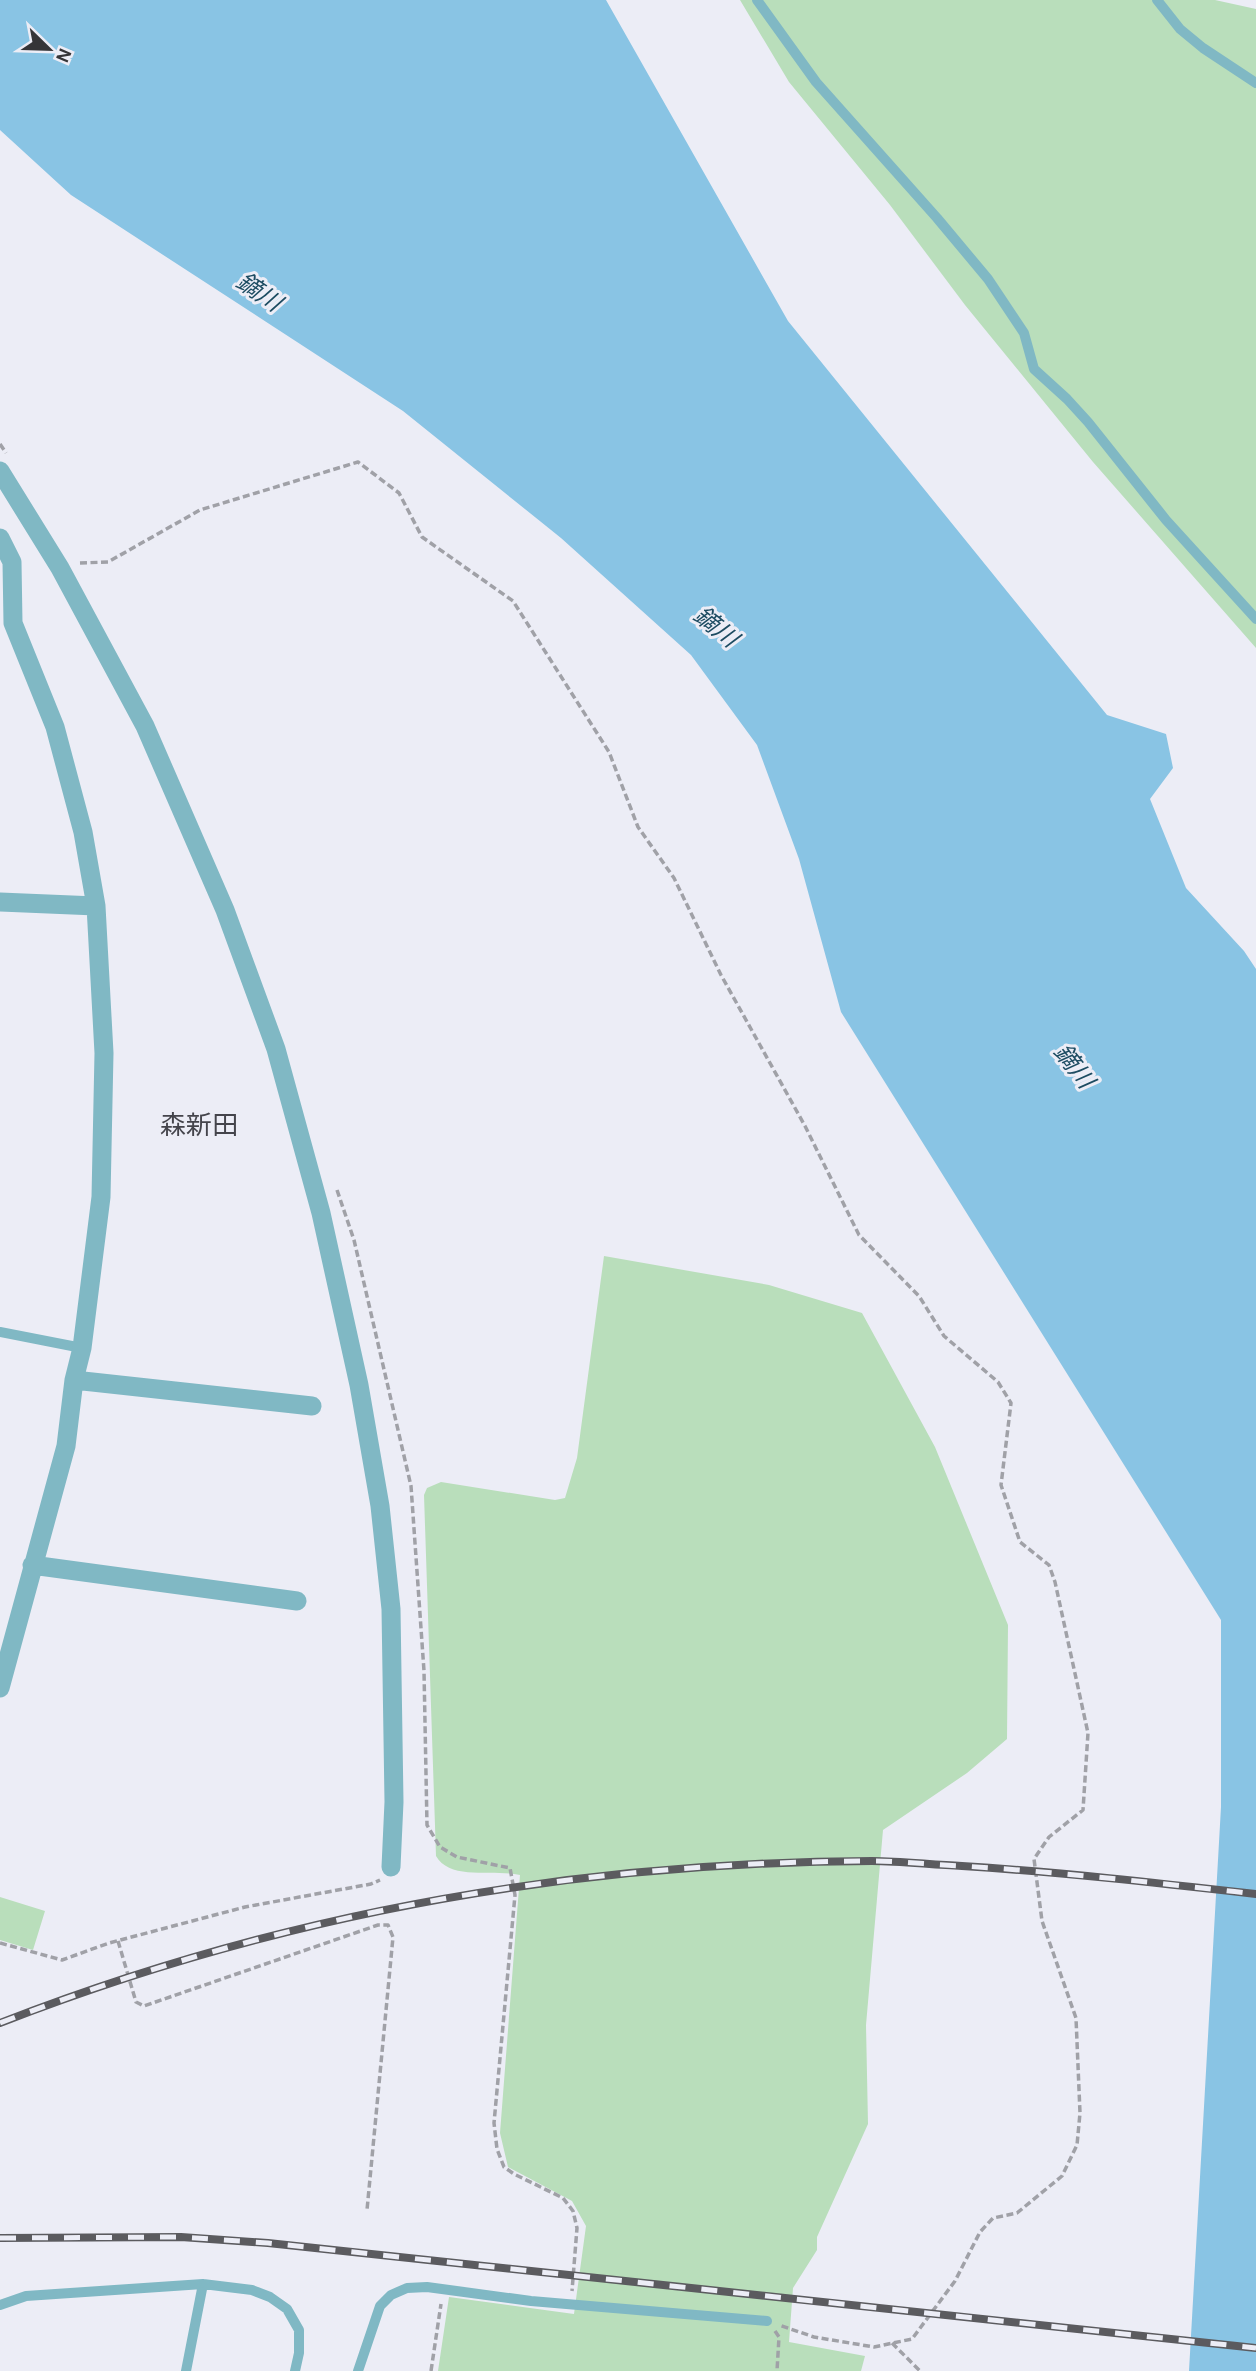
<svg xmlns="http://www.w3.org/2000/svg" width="1256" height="2371" viewBox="0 0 1256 2371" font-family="Karla,'Noto Sans JP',sans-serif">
	<rect width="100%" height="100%" fill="#ecedf6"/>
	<!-- green -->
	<path fill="#b9debb" d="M740 0H1215L1256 9V648L1093 462 965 305 890 205 789 82Z
		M604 1256 769 1285 862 1313 935 1447 1008 1625 1007 1739 967 1773 883 1830 866 2025 868 2124 817 2237V2250L793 2288 789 2342 865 2356 861 2371H438L449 2297 574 2314 586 2226 572 2201 508 2167 500 2133 520 1875C494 1869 450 1881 436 1856L424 1495 427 1488 441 1482 555 1500 565 1498 577 1458Z
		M0 1897 45 1911 33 1950 0 1940Z"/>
	<!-- water -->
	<path fill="#89c4e4" d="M0 0H606L788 321 1107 715 1166 734 1173 768 1150 799 1186 888 1244 951 1256 969V2371H1189L1221 1807V1620L841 1012 799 859 757 745 691 655 561 538 403 411 71 195 0 130Z"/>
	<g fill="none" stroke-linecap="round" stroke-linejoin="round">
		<!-- path -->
		<path stroke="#a0a1a7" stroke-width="3.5" stroke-dasharray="7 3.5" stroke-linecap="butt" d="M0 444 6 453
			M80 563 108 562 200 510 358 462 399 493 422 537 513 601 609 752 638 827 674 878 721 975 805 1126 859 1235 919 1296 944 1336 998 1382 1011 1403 1001 1485 1020 1542 1049 1565 1055 1582 1088 1733 1083 1810 1049 1837 1034 1859 1042 1921 1076 2018 1080 2113 1077 2145 1062 2176 1017 2213 993 2218 980 2232 955 2281 912 2339 874 2347 814 2337 779 2325
			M337 1190 354 1240 411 1486 424 1671 427 1825 440 1847 457 1857 510 1868 515 1895 494 2123 497 2149 504 2167 514 2174 563 2198 573 2211 577 2228 572 2291
			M118 1941 136 2002 144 2006 378 1925H388L393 1937 367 2210
			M0 1943 62 1960 109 1943 245 1907 371 1884 380 1880
			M775 2331 779 2337 777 2371
			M892 2343 920 2371
			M431 2371 441 2304"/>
		<!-- service -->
		<path stroke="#80b8c4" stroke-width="10" d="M757 0 816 82 937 218 988 279 1024 333 1034 369 1067 399 1088 422 1166 520 1256 619
			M1157 0 1180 29 1203 48 1256 83
			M0 1332 82 1348
			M0 2305 26 2296 203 2284 252 2290 270 2297 287 2309 299 2330V2353L295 2371
			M186 2371 203 2284
			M358 2371 380 2306 391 2295 407 2288 427 2287 531 2301 767 2321"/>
		<!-- minor -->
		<path stroke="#80b8c4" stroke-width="19" d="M0 471 60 568 145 726 225 910 276 1049 321 1213 359 1385 380 1506 391 1609 394 1802 391 1867
			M0 538 12 562 13 623 55 727 83 832 96 906 104 1053 101 1197 82 1348 74 1380 66 1446 0 1688
			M0 902 96 906
			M74 1380 312 1406
			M32 1565 297 1601"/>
		<defs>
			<path id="rail" d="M0 2023C280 1914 572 1862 872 1861 902 1861 932 1865 962 1866 1060 1872 1158 1883 1256 1894
				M0 2238 181 2237 268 2243 1256 2348"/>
		</defs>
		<!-- rail casing -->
		<use href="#rail" stroke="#5b5b5f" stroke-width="8"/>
		<!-- rail -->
		<use href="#rail" stroke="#ecedf6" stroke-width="5" stroke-dasharray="16" stroke-linecap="butt"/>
	</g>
	<g text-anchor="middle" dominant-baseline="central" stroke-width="6" stroke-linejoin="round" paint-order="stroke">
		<!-- water labels -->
		<g font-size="24" font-style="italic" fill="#1d4c62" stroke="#ecedf6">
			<text transform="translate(259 292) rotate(34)">鏑川</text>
			<text transform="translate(716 627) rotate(39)">鏑川</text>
			<text transform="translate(1074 1066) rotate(52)">鏑川</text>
		</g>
		<!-- quarter labels -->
		<g font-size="26" fill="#44444b" stroke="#ecedf6">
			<text x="199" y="1125">森新田</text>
		</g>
	</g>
	<!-- north arrow -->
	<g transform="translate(49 49) rotate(113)" stroke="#ecedf6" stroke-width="5" paint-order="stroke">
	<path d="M0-5L12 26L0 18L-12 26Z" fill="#353538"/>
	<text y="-10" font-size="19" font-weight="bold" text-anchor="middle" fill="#353538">N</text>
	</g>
</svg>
